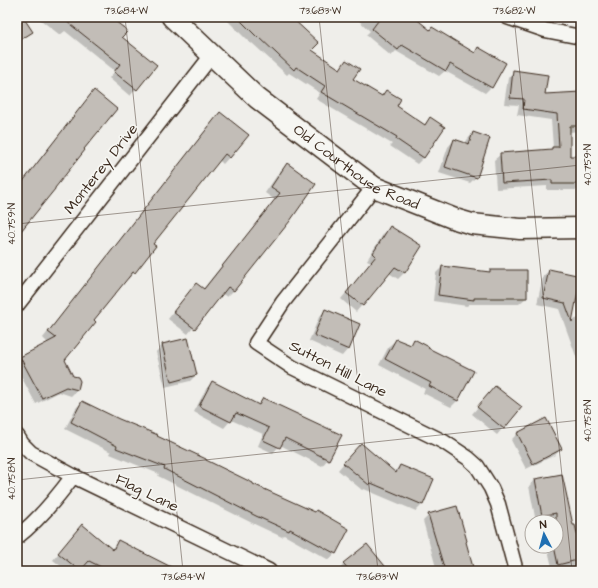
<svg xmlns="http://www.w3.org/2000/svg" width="598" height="588" viewBox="0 0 598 588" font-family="'Architects Daughter',sans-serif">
	<rect width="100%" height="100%" fill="#efeeea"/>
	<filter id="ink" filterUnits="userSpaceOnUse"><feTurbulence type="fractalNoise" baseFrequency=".025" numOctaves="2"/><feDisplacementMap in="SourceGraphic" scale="8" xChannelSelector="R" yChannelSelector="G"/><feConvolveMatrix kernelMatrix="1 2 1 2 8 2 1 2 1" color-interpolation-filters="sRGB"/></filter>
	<g filter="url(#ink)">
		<!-- shadow -->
		<path fill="#0003" d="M17 17H22L31 32 17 43Z
			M37 17H109L121 37 156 65 130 96 109 78 115 71 65 31 60 35Z
			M230 17H288L310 50 339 70 347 62 351 80 380 97 386 91 395 106 424 125 430 118 424 157 417 164 390 146 392 144 316 99 320 93 289 73 287 75 252 43 251 44 227 20Z
			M355 17H412L429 31 473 54 478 48 491 87 485 93 445 71 439 76 396 51 391 56 366 35 370 31Z
			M514 71 544 95 581 93V131L569 132V157H581V188L579 190H547V186L496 189 494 160 501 154 550 151 553 147 551 120 517 115 519 105 504 104 508 78Z
			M94 91 116 109 17 235V190L36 166 35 165Z
			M220 113 248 136 223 164 219 160 152 244 155 247 134 273 128 279 127 278 92 320 63 360 77 390 71 396 59 392 36 404 17 369V362L21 358 48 343 43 338 214 120Z
			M473 133 476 177 470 183 439 173 448 147 454 140 465 144 467 140Z
			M287 165 289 221 233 291 227 297 221 293 188 334 168 319 196 284 203 289 275 200 265 193 280 171Z
			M390 227 421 246 404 273 398 279 389 273 356 312 341 299 371 262 367 260 384 233Z
			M442 267 489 273 491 271 526 298 519 304H469L467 306 433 301 436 273Z
			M550 270 581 277 571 321 581 317V370L559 309 537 304 543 276Z
			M325 311 348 349 342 356 309 341 319 317Z
			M396 340 409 346 415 341 427 349 472 371 457 401 451 407 423 393 425 389 379 365 389 346Z
			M162 345 196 375 190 381 165 387 156 352Z
			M212 382 257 405 263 399 328 459 322 466 280 445 273 453 258 446 263 434 231 420 224 428 194 412 206 389Z
			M495 387 520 407 497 435 472 414Z
			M82 402 156 437 335 553 329 560 284 535 282 537 250 522 158 476 159 474 110 454 111 452 65 429 76 408Z
			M517 434 561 449 555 455 526 469 511 440Z
			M354 451 394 472 400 466 433 480 422 505 416 511 364 489 362 490 338 470Z
			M561 475 572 527 581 555V571H553L547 546H556V522H536L529 486 535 480Z
			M429 515 473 571H437L423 521Z
			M76 532 111 549 119 541 179 571H91L82 567 79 571H67L53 560Z
			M344 564 388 571H338Z"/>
		<!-- building -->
		<path fill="#c2bdb7" stroke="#3b2a1e" d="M17 17H23L33 32 17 42Z
			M61 17H110L128 31 122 37 157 65 137 90 114 72 120 64Z
			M237 17H291L319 43 312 50 340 69 346 60 360 69 353 79 382 96 386 90 401 99 397 106 425 125 430 117 445 127 424 158 396 139 397 137 321 92 325 86 296 67 294 70 259 37 258 38Z
			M381 17H414L430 30 432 27 475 53 478 47 506 63 492 88 450 64 446 71 402 45 398 50 372 29Z
			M513 70 548 75 545 94 581 92V126H570V156H581V184H552V180L502 183 500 153 552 149V147H559L557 114 523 109 524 99 510 98Z
			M94 90 117 109 84 149 85 150 55 188V189L17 236V189Z
			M220 112 249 135 230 158 225 154 153 244 156 246 135 273 133 272 94 320 96 322 65 360 73 376 78 377 80 381 78 390 66 387 42 398 20 357 56 338 48 332Z
			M473 132 490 138 477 178 445 167 454 139 469 144Z
			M287 163 316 184 290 221 234 291 228 287 195 329 173 312 196 283 204 289 280 193 271 187Z
			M390 226 422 246 405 273 395 267 363 306 346 293 376 256 373 253Z
			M442 266 490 272V270H527V298H474V300L438 295Z
			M549 269 581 276 572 322 565 303 543 298Z
			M325 309 360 324 349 350 314 335Z
			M188 338 197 375 171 382 162 344Z
			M396 339 411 345 414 339 429 347 428 348 474 371 458 401 429 386 431 383 385 359Z
			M212 381 259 405 263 398 342 435 329 460 285 438 280 448 263 440 269 428 236 413 231 422 199 406Z
			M495 386 522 407 504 429 477 407Z
			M82 401 119 419 158 435 157 436 206 459V460L253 483V484L315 512 316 510 349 529 336 554 290 529 289 531 256 516 164 469 165 467 116 448 117 446 71 422Z
			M546 418 562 449 533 464 517 433Z
			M361 443 396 473 400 465 434 479 423 505 371 483 369 485 343 463Z
			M562 474 573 525H575L581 551V559L558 565 554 546H556V513L542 516 535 479Z
			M457 506 467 541 466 542 474 571H445L428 514Z
			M82 524 113 550 118 540 179 571H109L89 561 80 571 58 553Z
			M367 544 389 571H350L343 563Z"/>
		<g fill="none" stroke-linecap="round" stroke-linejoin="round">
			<defs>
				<path id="street" d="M507 17 545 30 581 37
					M374 187 283 302 256 343 292 367 444 442 468 458 477 466 491 488 498 504 516 571
					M17 305 212 55
					M17 436 22 444 31 453 73 476 269 571
					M17 537C39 520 56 499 73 476"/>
				<g id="secondary">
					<path id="s1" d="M172 17 257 98 374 187 455 219 472 224 520 229 581 228"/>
				</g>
			</defs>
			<!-- street casing -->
			<use href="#street" stroke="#3b2a1e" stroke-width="17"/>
			<!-- secondary casing -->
			<use href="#secondary" stroke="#3b2a1e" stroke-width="23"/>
			<!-- street -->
			<use href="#street" stroke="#f6f6f2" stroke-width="14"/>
			<!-- secondary -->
			<use href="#secondary" stroke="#f6f6f2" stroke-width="20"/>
		</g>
	</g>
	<!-- ticks -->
	<path fill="none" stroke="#3b2a1e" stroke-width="1" stroke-opacity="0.45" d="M125 17 183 571M319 17 378 571M514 17 572 571M17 224 581 165M17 480 581 420"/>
	<g text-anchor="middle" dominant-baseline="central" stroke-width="3.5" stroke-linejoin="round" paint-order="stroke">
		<!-- street labels -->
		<g font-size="15" fill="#3b2a1e" stroke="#f6f6f2">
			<text stroke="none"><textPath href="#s1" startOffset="239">Old Courthouse Road</textPath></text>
			<text transform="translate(101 169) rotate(-52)">Monterey Drive</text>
			<text transform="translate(338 369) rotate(27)">Sutton Hill Lane</text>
			<text transform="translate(147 493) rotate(26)">Flag Lane</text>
		</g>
	</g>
	<!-- margin -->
	<rect width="598" height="588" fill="none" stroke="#f6f6f2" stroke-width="44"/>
	<!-- north arrow -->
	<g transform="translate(544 534) rotate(354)"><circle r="19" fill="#f6f6f2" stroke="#aba49d"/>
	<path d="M0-3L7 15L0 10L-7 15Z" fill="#1f6fb2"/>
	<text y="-6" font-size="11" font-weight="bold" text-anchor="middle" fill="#3b2a1e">N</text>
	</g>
	<rect x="22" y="22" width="554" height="544" fill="none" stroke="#3b2a1e" stroke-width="1.5"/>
	<g font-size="10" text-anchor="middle" fill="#3b2a1e">
		<text x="126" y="14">73.684°W</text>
		<text x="320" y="14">73.683°W</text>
		<text x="514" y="14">73.682°W</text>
		<text transform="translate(587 165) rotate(-90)" y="4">40.759°N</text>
		<text transform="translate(11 224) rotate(-90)" y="4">40.759°N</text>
		<text transform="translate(587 421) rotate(-90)" y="4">40.758°N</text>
		<text transform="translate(11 479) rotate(-90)" y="4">40.758°N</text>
		<text x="183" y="580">73.684°W</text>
		<text x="377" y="580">73.683°W</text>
	</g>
</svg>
